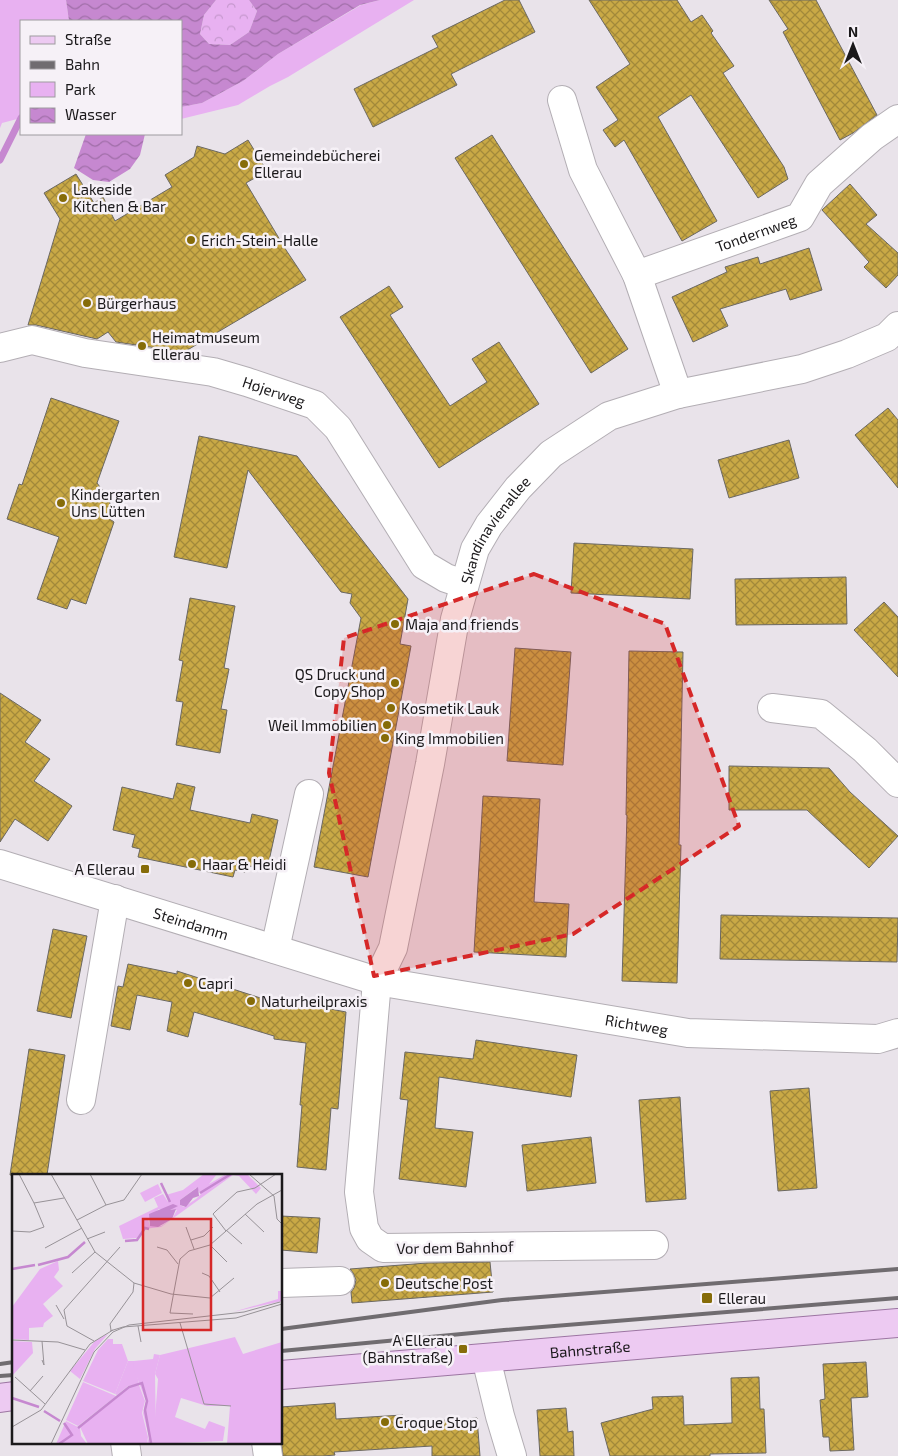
<svg xmlns="http://www.w3.org/2000/svg" width="898" height="1456" viewBox="0 0 898 1456" font-family="'Exo 2',sans-serif">
	<defs>
		<pattern id="forest-crowns" width="20" height="18" patternUnits="userSpaceOnUse" patternTransform="scale(1.25)"><rect width="20" height="18" fill="#e8b1f1"/><path d="M2 6a3 3 0 1 1 6 0M12 15a3 3 0 1 1 6 0" fill="none" stroke="#c698ce"/></pattern>
		<pattern id="water-waves" width="16" height="10" patternUnits="userSpaceOnUse" patternTransform="scale(1.25)"><rect width="16" height="10" fill="#c688d0"/><path d="M0 5q4-4 8 0t8 0" fill="none" stroke="#a06ea8"/></pattern>
		<pattern id="building-cross-hatch" width="8" height="8" patternUnits="userSpaceOnUse" patternTransform="scale(1.25)"><rect width="8" height="8" fill="#c9a946"/><path d="M0 0l8 8M0 8l8-8" fill="none" stroke="#a2893a"/></pattern>
	</defs>
	<rect width="100%" height="100%" fill="#e9e3ea"/>
	<!-- green -->
	<path fill="#e8b1f1" d="M0 0H66L69 21H21V118L2 123 0 128Z
		M380 0H414L288 77 270 86 238 105 181 119V107L202 103 243 81 278 54 361 5Z"/>
	<!-- forest -->
	<path fill="url(#forest-crowns)" d="M216 0H249L257 11 249 32 230 45 209 44 200 34 204 15Z"/>
	<!-- water -->
	<path fill="url(#water-waves)" d="M66 0H216L204 15 200 34 209 44 230 45 249 32 257 11 249 0H380L360 5 278 54 243 81 202 103 181 107V21H69Z
		M86 134H145L140 155 130 169 109 182 93 180 74 168Z"/>
	<g fill="none" stroke-linecap="round" stroke-linejoin="round">
		<!-- stream -->
		<path stroke="#c688d0" stroke-width="7" d="M0 160 21 118"/>
	</g>
	<!-- building -->
	<path fill="url(#building-cross-hatch)" stroke="#6b6862" d="M505 0H519L535 32 451 74 457 85 373 127 354 89 438 47 432 36Z
		M589 0H677L691 22 702 15 713 31 711 33 734 66 723 73 784 167 788 179 758 198 691 95 658 117 717 221 682 241 624 140 615 147 603 130 618 120 596 87 630 64Z
		M769 0H816L877 115 853 133 840 140 783 32 788 29Z
		M492 135 628 349 591 373 455 158Z
		M248 140 267 171 246 183 286 250 306 280 184 352 116 342 108 332 97 339 36 325H28L60 219 44 193 76 174 94 203 103 197 115 221 172 187 165 175 194 157 197 146 225 154Z
		M850 184 877 215 866 224 898 253V275L886 288 864 267 869 262 822 210Z
		M809 248 822 290 790 300 786 289 720 309 728 326 693 342 672 297 727 272 725 267 758 257 760 264Z
		M389 286 403 307 390 315 450 406 487 382 472 359 499 342 539 404 439 468 340 317Z
		M51 398 119 421 97 483 109 499 111 508 107 517 114 522 86 604 71 599 67 609 37 599 59 537 7 519 19 484 22 485Z
		M888 408 898 420V488L855 435Z
		M199 436 297 456 408 599 400 644 411 646 368 877 314 867 361 618 350 603 352 594 341 592 248 470 227 568 174 557Z
		M789 440 799 478 729 498 718 460Z
		M574 543 693 549 690 599 571 593Z
		M846 577 847 624 736 625 735 579Z
		M190 598 235 606 224 668 229 669 221 709 227 710 220 753 176 745 183 702 176 701 183 661 179 660Z
		M884 602 898 617V677L854 630Z
		M515 648 571 652 563 765 507 761Z
		M629 651 683 652 679 845H681L677 983 622 981 627 815H626Z
		M0 693 41 720 25 742 50 759 34 781 72 806 48 841 15 819 0 842Z
		M729 766 829 768 850 792 898 836 869 868 807 810H729Z
		M177 783 195 787 190 810 250 823 252 814 278 820 267 870 246 865 245 872 235 870 233 877 138 857 140 849 132 847 135 835 113 830 122 787 173 799Z
		M483 796 540 799 534 902 569 904 566 957 474 952Z
		M721 915 898 918 897 962 720 959Z
		M53 929 87 936 71 1018 37 1011Z
		M128 964 177 974V971L279 1004V999L346 1012 338 1109 331 1108 326 1170 297 1167 302 1105H300L306 1043 274 1039V1036L194 1012 188 1037 167 1031 172 1002 137 995 130 1030 111 1026 118 986 123 987Z
		M476 1040 577 1055 571 1097 439 1077 435 1128 473 1132 466 1187 399 1179 408 1100 400 1099 405 1052 473 1059Z
		M29 1049 65 1055 47 1175H10Z
		M809 1088 817 1188 778 1191 770 1091Z
		M680 1097 686 1199 646 1202 639 1100Z
		M591 1137 596 1183 527 1191 522 1145Z
		M281 1216 320 1218 317 1253 281 1250Z
		M490 1262 493 1292 352 1303 351 1292 354 1288 356 1280 353 1273 350 1269 427 1263Z
		M866 1362 868 1397 851 1398 854 1450 830 1451 829 1437H823L820 1400 825 1399 823 1364Z
		M759 1377 760 1409H764L766 1453 710 1454V1456H610L601 1423 653 1409 652 1397 683 1396 684 1425 732 1423 731 1378Z
		M335 1403 336 1419 403 1415V1423L477 1418 480 1456H432V1446L334 1452 335 1455 323 1456H283L281 1439V1407Z
		M566 1408 568 1432 573 1431 574 1456H540L537 1410Z"/>
	<g fill="none" stroke-linecap="round" stroke-linejoin="round">
		<defs>
			<g id="minor">
				<path d="M562 100 583 170 637 275 678 394"/>
				<path id="s1" d="M637 275 800 217 819 184 872 137 898 119"/>
				<path id="s2" d="M0 348 32 340 85 353 213 372 247 382 315 405 338 428 424 565 446 578 464 584"/>
				<path d="M772 708 821 714 865 750 898 783"/>
				<path id="s3" d="M0 864 377 981 688 1033 878 1039 898 1033"/>
				<path d="M275 949 309 794"/>
				<path d="M81 1100 115 899"/>
				<path id="s4" d="M654 1245 383 1248 370 1239 364 1228 359 1192 377 981 393 948 430 764 455 619 475 549 489 525 518 488 551 454 609 416 678 394 802 369 847 354 887 337 898 326"/>
				<path d="M281 1283 340 1281"/>
				<path d="M486 1358 500 1416 512 1456"/>
				<path d="M125 1442 127 1456"/>
				<path d="M266 1442 268 1456"/>
			</g>
			<g id="major">
				<path id="s5" d="M281 1375 898 1323"/>
				<path d="M0 1398 14 1396"/>
			</g>
		</defs>
		<!-- minor casing -->
		<use href="#minor" stroke="#b3aeb4" stroke-width="30"/>
		<!-- major casing -->
		<use href="#major" stroke="#9c75a2" stroke-width="30"/>
		<!-- minor -->
		<use href="#minor" stroke="#fff" stroke-width="28"/>
		<!-- major -->
		<use href="#major" stroke="#edcaf2" stroke-width="28"/>
		<!-- rail -->
		<path stroke="#706c70" stroke-width="4" d="M281 1329 502 1300 898 1269
			M281 1351 504 1330 898 1298
			M0 1364 14 1362
			M0 1376 14 1375"/>
	</g>
	<!-- marked area -->
	<path fill="#d62828" fill-opacity="0.2" stroke="#d62828" stroke-width="4" stroke-dasharray="10 6" stroke-linejoin="round" d="M534 574 665 624 739 826 573 934 374 976 329 773 344 638Z"/>
	<!-- markers -->
	<g fill="#866c09" stroke="#f6f1f7" stroke-width="2">
		<circle cx="244" cy="164" r="5"/>
		<circle cx="63" cy="198" r="5"/>
		<circle cx="191" cy="240" r="5"/>
		<circle cx="87" cy="303" r="5"/>
		<circle cx="142" cy="346" r="5"/>
		<circle cx="61" cy="503" r="5"/>
		<circle cx="395" cy="624" r="5"/>
		<circle cx="395" cy="683" r="5"/>
		<circle cx="391" cy="708" r="5"/>
		<circle cx="387" cy="725" r="5"/>
		<circle cx="385" cy="738" r="5"/>
		<circle cx="192" cy="864" r="5"/>
		<rect x="140" y="864" width="10" height="10" rx="2.5"/>
		<circle cx="188" cy="983" r="5"/>
		<circle cx="251" cy="1001" r="5"/>
		<circle cx="385" cy="1283" r="5"/>
		<rect x="701" y="1292" width="12" height="12" rx="2.5"/>
		<rect x="458" y="1344" width="10" height="10" rx="2.5"/>
		<circle cx="385" cy="1422" r="5"/>
	</g>
	<g text-anchor="middle" dominant-baseline="central" stroke-width="5" stroke-linejoin="round" paint-order="stroke">
		<!-- poi labels -->
		<g font-size="15" fill="#1b191b" stroke="#f6f1f7" text-anchor="start">
			<text x="254" y="155">Gemeindebücherei<tspan x="254" dy="17">Ellerau</tspan></text>
			<text x="73" y="189">Lakeside<tspan x="73" dy="17">Kitchen &amp; Bar</tspan></text>
			<text x="201" y="240">Erich-Stein-Halle</text>
			<text x="97" y="303">Bürgerhaus</text>
			<text x="152" y="337">Heimatmuseum<tspan x="152" dy="17">Ellerau</tspan></text>
			<text x="71" y="494">Kindergarten<tspan x="71" dy="17">Uns Lütten</tspan></text>
			<text x="405" y="624">Maja and friends</text>
			<text x="385" y="674" text-anchor="end">QS Druck und<tspan x="385" dy="17">Copy Shop</tspan></text>
			<text x="401" y="708">Kosmetik Lauk</text>
			<text x="377" y="725" text-anchor="end">Weil Immobilien</text>
			<text x="395" y="738">King Immobilien</text>
			<text x="202" y="864">Haar &amp; Heidi</text>
			<text x="135" y="869" text-anchor="end">A Ellerau</text>
			<text x="198" y="983">Capri</text>
			<text x="261" y="1001">Naturheilpraxis</text>
			<text x="395" y="1283">Deutsche Post</text>
			<text x="718" y="1298">Ellerau</text>
			<text x="453" y="1340" text-anchor="end">A Ellerau<tspan x="453" dy="17">(Bahnstraße)</tspan></text>
			<text x="395" y="1422">Croque Stop</text>
		</g>
		<!-- street labels -->
		<g font-size="15" fill="#1b191b" stroke="#f6f1f7">
			<text stroke="none"><textPath href="#s1" startOffset="126">Tondernweg</textPath></text>
			<text stroke="none"><textPath href="#s2" startOffset="281">Højerweg</textPath></text>
			<text stroke="none"><textPath href="#s4" startOffset="1018">Skandinavienallee</textPath></text>
			<text stroke="none"><textPath href="#s3" startOffset="200">Steindamm</textPath></text>
			<text stroke="none"><textPath href="#s3" startOffset="658">Richtweg</textPath></text>
			<text transform="translate(455 1247) rotate(-1)">Vor dem Bahnhof</text>
			<text stroke="none"><textPath href="#s5" startOffset="310">Bahnstraße</textPath></text>
		</g>
	</g>
	<!-- overview -->
	<g transform="translate(12 1174)">
		<rect width="270" height="270" fill="#e9e3ea"/>
		<path d="M192 0H205L197 10 214 0H235L249 14 244 20 227 2 221 1 149 53 131 55 125 64 111 65 107 52 146 33 142 24 151 20 156 28 154 21 171 16ZM184 14 189 20 184 25 172 33 168 31V26ZM147 35 165 36 160 45 149 52H138L136 45ZM146 10 150 19 133 28 128 19ZM46 87 47 96 42 103 51 112 31 130 41 142 32 149 31 153 17 154V166L0 165V133L28 95ZM96 160 83 175 68 205 58 197 83 167ZM223 163 231 180 270 168V270H215L218 232H195L169 224 163 243 193 255 197 247 213 253 211 267 141 270 146 205 143 200 148 181ZM0 167 20 168 21 179 0 202ZM116 187H122L127 210 116 212 105 221 103 220ZM71 208 104 222 66 252 54 246ZM127 211 133 227 130 239 136 263 135 270H76L68 253 117 213Z" fill="#e8b1f1" fill-rule="evenodd"/>
		<path d="M266 117H270V127L221 138 266 125ZM96 165H101V170H110L116 187 103 220 71 207 86 176ZM142 180 148 181 143 200 144 259 141 270H135L137 263 131 239 134 227 121 193 122 187 141 185ZM54 247 68 254 69 262 75 270H44Z" fill="#e8b1f1"/>
		<path d="M186 13 187 22 181 24 174 33 168 31V26ZM161 30 166 32 158 36 164 35 160 45 146 53 138 52 137 40Z" fill="#c688d0"/>
		<path fill="none" stroke="#c688d0" stroke-width="2.5" d="M149 9 158 28M188 19 219 0M113 67 125 66 133 54 137 55M26 91 56 83 73 68M0 95 23 91M0 224 27 233M32 237 48 247M66 254 117 213 130 209 135 227 133 236 139 269M47 270 60 261 52 249"/>
		<path fill="none" stroke="#979297" stroke-width="1" d="M7 0 22 29 52 24M39 0 83 78 122 109 121 118 98 150 99 156M78 0 94 31M237 0 262 22 265 45 270 50M233 40 252 58M65 46 94 31 112 26 130 0M174 53 182 75M214 56 230 70M0 57 18 58 32 53 22 29M214 57 201 40 204 37 225 18 243 14 264 0M75 65 93 58M179 66 192 62 201 53M198 71 215 88M145 73 155 76 166 90M33 74 70 54M60 99 83 78M190 99 197 102 208 118M122 109 159 120 198 124 222 104M44 131 52 145M181 140 158 139 168 85 177 77 198 71 245 30 270 16M168 149 192 230 219 232M126 152 129 168M98 157 111 153 224 144 270 130M0 166 46 168 73 176M82 167 55 152 52 136 108 73M30 186 32 191 30 167M3 203 33 230M18 217 31 202M0 253 29 236 78 170 101 156M39 270 82 178 101 158 117 151 232 138 268 128"/>
		<path fill="#d62828" fill-opacity="0.15" stroke="#d62828" stroke-width="2.5" d="M131 45H199V156H131Z"/>
		<rect width="270" height="270" fill="none" stroke="#1b191b" stroke-width="2.5"/>
	</g>
	<!-- legend -->
	<rect x="20" y="20" width="162" height="115" fill="#f6f1f7" stroke="#9e9b9f"/>
	<rect x="30" y="36" width="25" height="8" fill="#edcaf2" stroke="#9e9b9f"/>
	<text x="65" y="45" font-size="15" fill="#1b191b">Straße</text>
	<rect x="30" y="61" width="25" height="8" fill="#706c70" stroke="#9e9b9f"/>
	<text x="65" y="70" font-size="15" fill="#1b191b">Bahn</text>
	<rect x="30" y="82" width="25" height="15" fill="#e8b1f1" stroke="#9e9b9f"/>
	<text x="65" y="95" font-size="15" fill="#1b191b">Park</text>
	<rect x="30" y="108" width="25" height="15" fill="url(#water-waves)" stroke="#9e9b9f"/>
	<text x="65" y="120" font-size="15" fill="#1b191b">Wasser</text>
	<!-- north arrow -->
	<g transform="translate(853 45)" stroke="#f6f1f7" stroke-width="4" paint-order="stroke">
	<path d="M0-4L9 19L0 12L-9 19Z" fill="#1b191b"/>
	<text y="-8" font-size="14" font-weight="bold" text-anchor="middle" fill="#1b191b">N</text>
	</g>
</svg>
